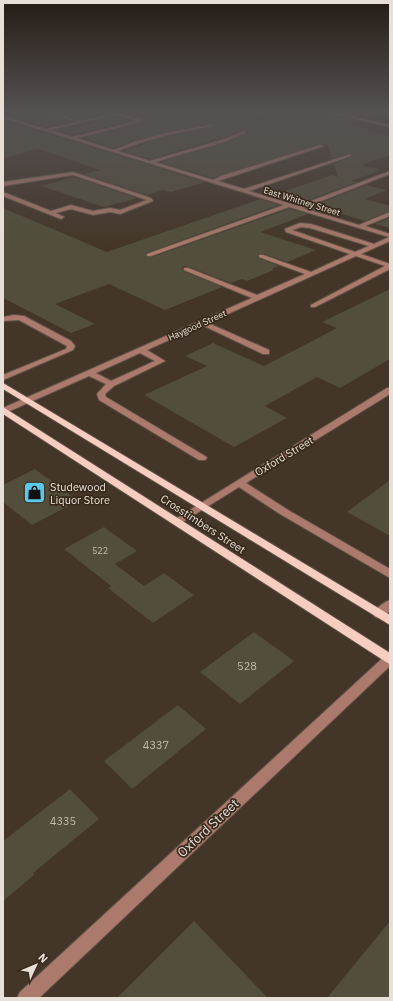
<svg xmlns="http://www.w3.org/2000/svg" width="393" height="1001" viewBox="0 0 393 1001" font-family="'IBM Plex Sans',sans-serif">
	<rect width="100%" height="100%" fill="#433527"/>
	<!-- building -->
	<path fill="#524e3b" d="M38 112H44L71 122 46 127 13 117Z
		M56 112H113L82 118H73Z
		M127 112H252L253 122 293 112H324L358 121 348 124 369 129 365 130 390 136V155L361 165 382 170 351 181 357 182 298 204 270 196 332 175 338 177 334 164 351 157 352 153 332 159 328 145 320 144 221 175 213 178 160 162 226 143 246 134V130L150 159 123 151 168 136 212 127 213 126 210 124 166 132 136 140 114 148 82 138 143 123V119L126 114Z
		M340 112H371V117L368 118Z
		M116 117 130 121 72 135 56 130Z
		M3 120 205 182 171 192 163 190 147 195 84 174 100 170 39 149 3 158Z
		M74 177 137 198 104 207 41 186Z
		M366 185 387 190 365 199 390 206V211L365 221 324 208 318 211 308 208Z
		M260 199 279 205 146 253V257H152L289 209 308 214 260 232 316 250 288 262 264 254H259L258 255V258L279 266 272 269 274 270 247 281 242 279 231 283 189 267 184 266 182 268 183 271 222 287 165 310 109 284 55 304 95 324 71 333 3 298V208L107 252Z
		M390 218V228L375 224Z
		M390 289V359L340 388 317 377 265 406 287 418 234 447 144 395 207 366 185 356 213 343 264 366 337 328 322 322Z
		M35 469 78 501 32 525 3 502V485Z
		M390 480V536L347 512Z
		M104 527 137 551 115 564 144 586 164 573 194 595 153 623 108 588 111 586 64 549Z
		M254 632 294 661 240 704 200 672Z
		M178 705 206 729 132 789 104 761Z
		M70 789 99 819 33 873 34 875 3 901V841Z
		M194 921 268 998H117Z
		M390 921V998H327Z"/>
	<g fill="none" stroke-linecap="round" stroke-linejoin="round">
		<defs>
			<path id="minor" d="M45 112C58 112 70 121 82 120 97 120 111 112 126 112L121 114 142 120V122L77 138 114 150 136 141 166 133 210 125 212 126 168 135 140 143 118 151 150 161 221 140 245 131V133L225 142 155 162 213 180 221 176 320 145 324 146 218 181 244 189 351 154V156L249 191 298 206 390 171V174L303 208 359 225 390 212V216L365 226 390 234V241L361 254 390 264V269L315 307H311V305L385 266 356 256 208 323 269 350V354H263L202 325 147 350 165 361 114 386 105 394 106 397 205 456 207 458 205 460H199L99 400 97 394 106 384 89 376 3 414V408L252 298 184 270V268H188L257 295 305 274 259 257V255H263L311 272 350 254 286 232 285 229 300 223 311 224 374 244 389 237 289 207 151 256H147V254L284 205 3 118V116L46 129 77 122ZM116 115 136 121 72 137 50 130ZM301 227 310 228 369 246 355 252 292 230ZM140 353 155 361 111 381 96 373Z
				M325 112H333L390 125V127Z
				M73 172 151 198 153 201 120 214 110 212 93 215 71 209 56 213 64 217 61 219 3 196V192L51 211 71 205 93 211 110 208 120 210 147 200 73 175 3 186V182Z
				M14 315 24 316 71 341 75 346 73 350 3 380V375L66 349 67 346 19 320 3 321V317Z
				M387 388H390V394L246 483 288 510 390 569V578L280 514 239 487 181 523H173L172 521Z
				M390 600V611C385 615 382 619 375 617L373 614C376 608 384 602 390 600Z
				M390 653V666L39 998H17L20 992 386 655Z"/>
			<path id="major" d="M3 383 390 615V625L3 389Z
				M3 407 390 653V664L386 662 3 414Z"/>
		</defs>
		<!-- minor casing -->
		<use href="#minor" stroke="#615447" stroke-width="2"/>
		<!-- major casing -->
		<use href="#major" stroke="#615447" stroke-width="2"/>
		<!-- minor -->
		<use href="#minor" fill="#ac7a6d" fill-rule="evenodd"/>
		<!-- major -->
		<use href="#major" fill="#f7cdc2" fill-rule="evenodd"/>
	</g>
	<!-- sky -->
	<linearGradient id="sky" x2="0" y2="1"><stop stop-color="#251d15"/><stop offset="0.44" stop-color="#555152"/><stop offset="1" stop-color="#555152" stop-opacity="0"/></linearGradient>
	<rect width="393" height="252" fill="url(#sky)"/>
	<!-- icons -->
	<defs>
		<symbol id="shop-square" viewBox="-11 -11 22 22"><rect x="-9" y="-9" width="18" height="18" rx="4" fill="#5ac8e6" stroke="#382b1d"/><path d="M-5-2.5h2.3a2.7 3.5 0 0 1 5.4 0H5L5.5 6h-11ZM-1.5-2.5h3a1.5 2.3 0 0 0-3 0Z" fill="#111"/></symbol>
	</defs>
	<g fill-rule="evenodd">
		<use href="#shop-square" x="22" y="480" width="25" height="25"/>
	</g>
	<g text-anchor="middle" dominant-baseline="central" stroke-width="3.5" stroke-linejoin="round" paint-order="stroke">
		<!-- far-street labels -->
		<g font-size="9" fill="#e8dfd7" stroke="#382b1d">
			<text transform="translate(302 201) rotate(17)">East Whitney Street</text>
			<text transform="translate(197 325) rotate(-24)">Haygood Street</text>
		</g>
		<!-- number labels -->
		<g font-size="9" fill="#c2bbb0">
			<text x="100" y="550">522</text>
		</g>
		<!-- street labels -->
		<g font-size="11" fill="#e8dfd7" stroke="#382b1d">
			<text transform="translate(284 456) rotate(-31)">Oxford Street</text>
			<text transform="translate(203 524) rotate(33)">Crosstimbers Street</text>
		</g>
		<!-- poi labels -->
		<g font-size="11" fill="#e8dfd7" stroke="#382b1d" text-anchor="start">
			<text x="50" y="487">Studewood<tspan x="50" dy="13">Liquor Store</tspan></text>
		</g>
		<!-- near-number labels -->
		<g font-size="11" fill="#c2bbb0">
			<text x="247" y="666">528</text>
			<text x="156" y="745">4337</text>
			<text x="63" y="821">4335</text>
		</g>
		<!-- near-street labels -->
		<g font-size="13" fill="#e8dfd7" stroke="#382b1d">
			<text transform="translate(208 828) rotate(-43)">Oxford Street</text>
		</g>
	</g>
	<!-- border -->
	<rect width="393" height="1001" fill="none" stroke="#e8dfd7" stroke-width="8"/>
	<!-- north arrow -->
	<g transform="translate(36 965) rotate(46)" stroke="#382b1d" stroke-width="3" paint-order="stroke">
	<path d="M0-3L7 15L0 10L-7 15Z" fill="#e8dfd7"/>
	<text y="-6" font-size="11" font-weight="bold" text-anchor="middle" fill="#e8dfd7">N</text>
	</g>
</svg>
